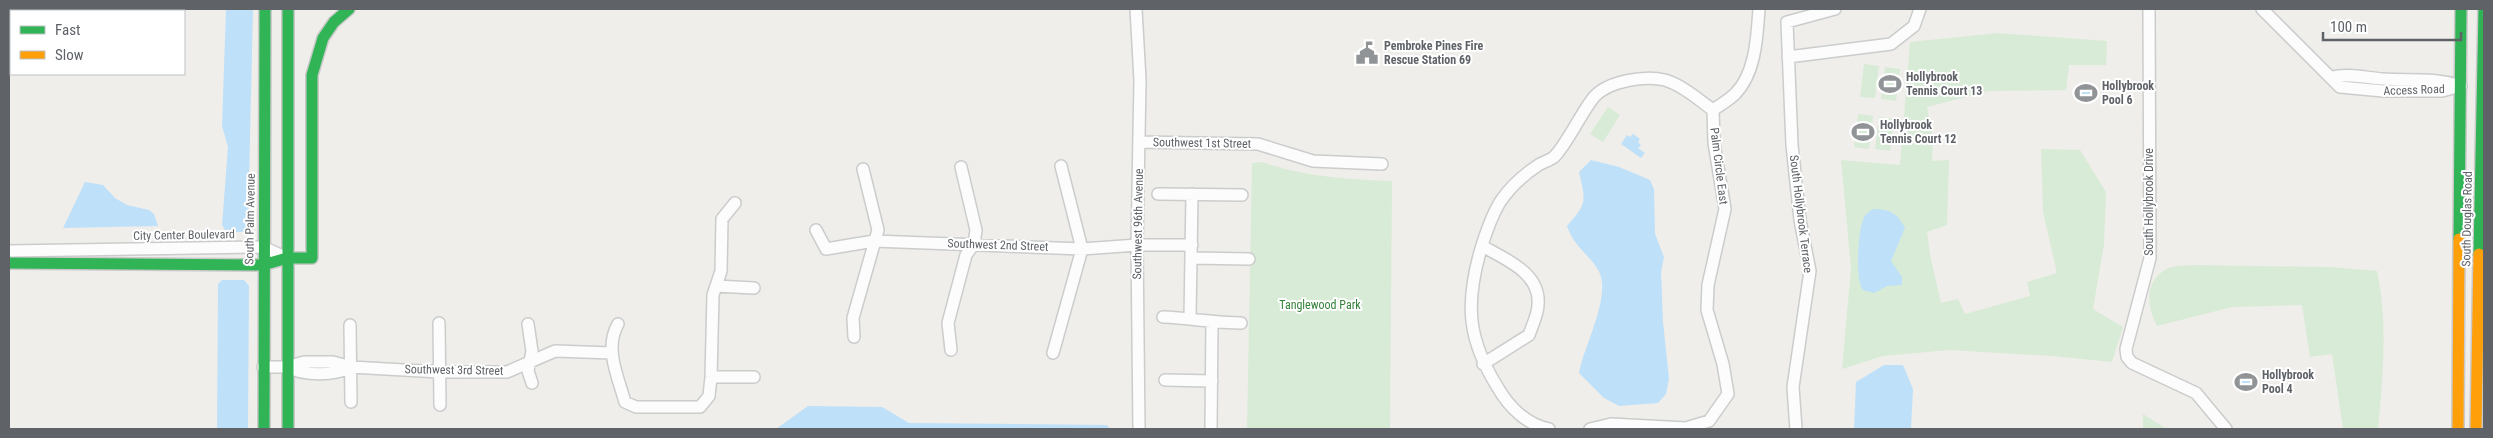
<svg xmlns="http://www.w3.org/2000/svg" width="2493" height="438" viewBox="0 0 2493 438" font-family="'Roboto Condensed',sans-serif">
	<rect width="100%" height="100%" fill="#efeeea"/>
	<!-- green -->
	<path fill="#d8ebd6" d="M1998 33 2107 41 2106 65H2069L2066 90 1989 91 1927 107 1933 139 1932 161 1949 160 1947 225 1927 232 1930 255 1941 303 1958 299 1965 314 2030 296 2027 282 2057 273 2043 212 2041 149 2080 150 2106 192 2104 244 2093 309 2123 327 2112 362 2053 356 1949 350 1883 356 1842 369 1851 268 1841 160 1900 165 1910 42Z
		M1864 64 1879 66 1875 98 1860 97Z
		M1885 67 1900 69 1896 101 1881 99Z
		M1608 107 1620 115 1603 142 1590 134Z
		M1858 114 1873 116 1869 149 1854 147Z
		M1879 117 1894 119 1890 151 1875 149Z
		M1262 162C1305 177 1348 179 1392 181L1390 429H1247L1252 163Z
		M2192 265 2331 267 2377 271C2388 323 2383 376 2378 429H2343L2332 354 2310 357 2302 305 2232 307 2157 326C2145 304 2145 276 2172 267 2178 265 2186 266 2192 265Z
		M2143 414 2167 429H2143Z"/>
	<!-- water -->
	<path fill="#bfe0f9" d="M226 9H253L248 225 245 232H226L222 225 228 147 222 126Z
		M2075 87 2096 88V98H2075Z
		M1633 134 1640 139 1638 142 1641 145 1638 148 1645 153 1641 158 1621 144 1627 135 1630 137Z
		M1591 160 1619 167 1650 180 1654 189 1655 234 1664 257 1661 272 1663 322 1669 379 1666 394 1658 403 1619 406 1604 398 1579 373C1583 348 1610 299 1600 274 1594 258 1574 248 1567 226 1587 203 1586 202 1579 172Z
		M85 182 103 185 115 198 127 205 149 210 154 214 158 226 63 228Z
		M1873 209C1889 209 1898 213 1905 228L1891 261 1902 277V285L1887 286 1874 293 1863 290C1855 280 1858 233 1863 220 1864 215 1869 212 1873 209Z
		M222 280H244L249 286 248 429H217L218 284Z
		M1884 365H1903L1913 389 1911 429H1854L1856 382Z
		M2255 374 2258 385 2237 390 2234 379Z
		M808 406 882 407 909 423 1107 425 1110 429H776Z"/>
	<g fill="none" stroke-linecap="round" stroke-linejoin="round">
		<defs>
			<path id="street" d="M1136 9 1140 80 1137 245 1139 429
				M2149 9 2150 258 2126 349 2127 357 2132 363 2196 393 2226 429
				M2262 9 2340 87 2383 91H2442L2461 86
				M1788 57 1891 44 1914 26 1920 9
				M2332 77C2349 73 2366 78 2383 79 2411 81 2432 77 2461 86
				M1139 142 1258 144 1313 161 1382 164
				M1158 194 1242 195
				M816 230 826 249 874 241 1082 249 1137 245H1192
				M1482 246C1505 259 1541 273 1538 305 1538 314 1532 326 1529 335L1483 364
				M9 251 263 247 287 258
				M1192 258 1249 259
				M716 286 754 288
				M1163 317C1190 318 1215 323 1241 323
				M1190 318 1192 194
				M439 323 440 405
				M528 324 532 351 528 371 532 383
				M618 324C604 348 618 377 625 402L636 407H700L709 396 711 377 713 295 721 271 722 219 735 203
				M350 325 351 402
				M854 337 853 318 878 230 863 169
				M951 350 948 323 966 255 974 244 976 230 961 167
				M1053 353 1082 249 1061 166
				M263 367H287L304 362H333L351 367 439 372H507L555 351 612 353
				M287 367C304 376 335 376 351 367
				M711 377H754
				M1165 380 1212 381
				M1211 429 1212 323
				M1549 429C1527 425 1509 407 1498 388 1468 340 1465 306 1480 252 1485 235 1491 217 1500 202 1510 187 1522 176 1537 166 1542 162 1549 161 1554 157 1567 144 1581 113 1594 97 1608 81 1645 75 1665 80 1682 85 1699 100 1713 110
				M1590 429 1611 424 1686 428 1709 421 1728 394 1723 364 1707 310 1708 285 1725 209 1714 143 1713 110C1720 105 1729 100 1735 94 1756 73 1757 36 1759 9
				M1796 429 1793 387 1810 271 1800 220 1792 145 1787 22 1835 9"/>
			<path id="fast" d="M288 9V429
				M2459 239 2461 9
				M2479 254 2484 9
				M9 263 263 265 287 258H312V75L323 38 334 22 349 9
				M264 429 265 9"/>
			<path id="slow" d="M2458 429 2459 239
				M2476 429 2479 254"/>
		</defs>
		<!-- street casing -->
		<use href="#street" stroke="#cbcccc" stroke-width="14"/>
		<!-- fast casing -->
		<use href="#fast" stroke="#cacacb" stroke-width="14"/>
		<!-- slow casing -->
		<use href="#slow" stroke="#cacacb" stroke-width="14"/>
		<!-- street -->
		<use href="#street" stroke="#fdfcfc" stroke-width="11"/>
		<!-- fast -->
		<use href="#fast" stroke="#30b455" stroke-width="11"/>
		<!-- slow -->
		<use href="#slow" stroke="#ff9f0a" stroke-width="11"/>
	</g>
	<!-- icons -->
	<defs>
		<symbol id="civic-bare" viewBox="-9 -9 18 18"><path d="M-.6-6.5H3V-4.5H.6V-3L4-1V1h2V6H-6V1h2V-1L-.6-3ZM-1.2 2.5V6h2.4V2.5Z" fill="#919496" stroke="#fff" stroke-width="2.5" paint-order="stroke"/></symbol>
		<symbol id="stadium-bare" viewBox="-9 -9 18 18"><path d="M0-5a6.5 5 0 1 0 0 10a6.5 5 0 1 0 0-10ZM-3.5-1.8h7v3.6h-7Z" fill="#919496" stroke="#fff" stroke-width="2.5" paint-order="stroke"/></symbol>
	</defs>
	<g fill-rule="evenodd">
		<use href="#civic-bare" x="1351" y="37" width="32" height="32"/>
		<use href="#stadium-bare" x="1874" y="68" width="32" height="32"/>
		<use href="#stadium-bare" x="2070" y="77" width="32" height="32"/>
		<use href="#stadium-bare" x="1847" y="116" width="32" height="32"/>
		<use href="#stadium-bare" x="2230" y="366" width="32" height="32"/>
	</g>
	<g text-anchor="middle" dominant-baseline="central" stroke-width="4" stroke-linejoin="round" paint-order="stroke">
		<!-- poi labels -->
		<g font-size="12" font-weight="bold" fill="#5f6368" stroke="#fff" text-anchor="start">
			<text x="1384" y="46">Pembroke Pines Fire<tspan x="1384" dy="14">Rescue Station 69</tspan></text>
			<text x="1906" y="77">Hollybrook<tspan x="1906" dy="14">Tennis Court 13</tspan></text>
			<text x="2102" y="86">Hollybrook<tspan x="2102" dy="14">Pool 6</tspan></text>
			<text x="1880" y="125">Hollybrook<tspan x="1880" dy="14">Tennis Court 12</tspan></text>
			<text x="2262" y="375">Hollybrook<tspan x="2262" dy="14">Pool 4</tspan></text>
		</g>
		<!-- street labels -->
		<g font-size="12" fill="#5f6368" stroke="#fff">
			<text transform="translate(2414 90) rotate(-2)">Access Road</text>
			<text transform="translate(1202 143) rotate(1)">Southwest 1st Street</text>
			<text transform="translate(1719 166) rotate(83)">Palm Circle East</text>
			<text transform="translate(2149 202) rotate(-90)">South Hollybrook Drive</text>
			<text transform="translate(1801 214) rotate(83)">South Hollybrook Terrace</text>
			<text transform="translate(250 219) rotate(-89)">South Palm Avenue</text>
			<text transform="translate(2467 219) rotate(-89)">South Douglas Road</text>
			<text transform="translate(1138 224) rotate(-89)">Southwest 96th Avenue</text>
			<text transform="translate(184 235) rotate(-1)">City Center Boulevard</text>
			<text transform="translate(998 245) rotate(2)">Southwest 2nd Street</text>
			<text transform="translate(454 370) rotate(1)">Southwest 3rd Street</text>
		</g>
		<!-- park labels -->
		<g font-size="12" fill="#348238" stroke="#fff">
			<text x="1320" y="305">Tanglewood Park</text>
		</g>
	</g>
	<!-- border -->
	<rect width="2493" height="438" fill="none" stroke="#5f6368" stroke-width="20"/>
	<!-- legend -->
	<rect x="10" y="10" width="175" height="65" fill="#ffffff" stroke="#bfc1c3"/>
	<rect x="20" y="26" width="25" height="8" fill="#30b455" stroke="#bfc1c3"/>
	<text x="55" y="35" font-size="15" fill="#5f6368">Fast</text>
	<rect x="20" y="51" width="25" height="8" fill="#ff9f0a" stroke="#bfc1c3"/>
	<text x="55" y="60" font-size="15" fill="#5f6368">Slow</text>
	<!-- scale -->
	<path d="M2323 32v8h138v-8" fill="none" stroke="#5f6368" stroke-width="2.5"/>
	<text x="2330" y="32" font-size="15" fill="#5f6368" stroke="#ffffff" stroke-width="4" paint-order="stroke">100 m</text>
</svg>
